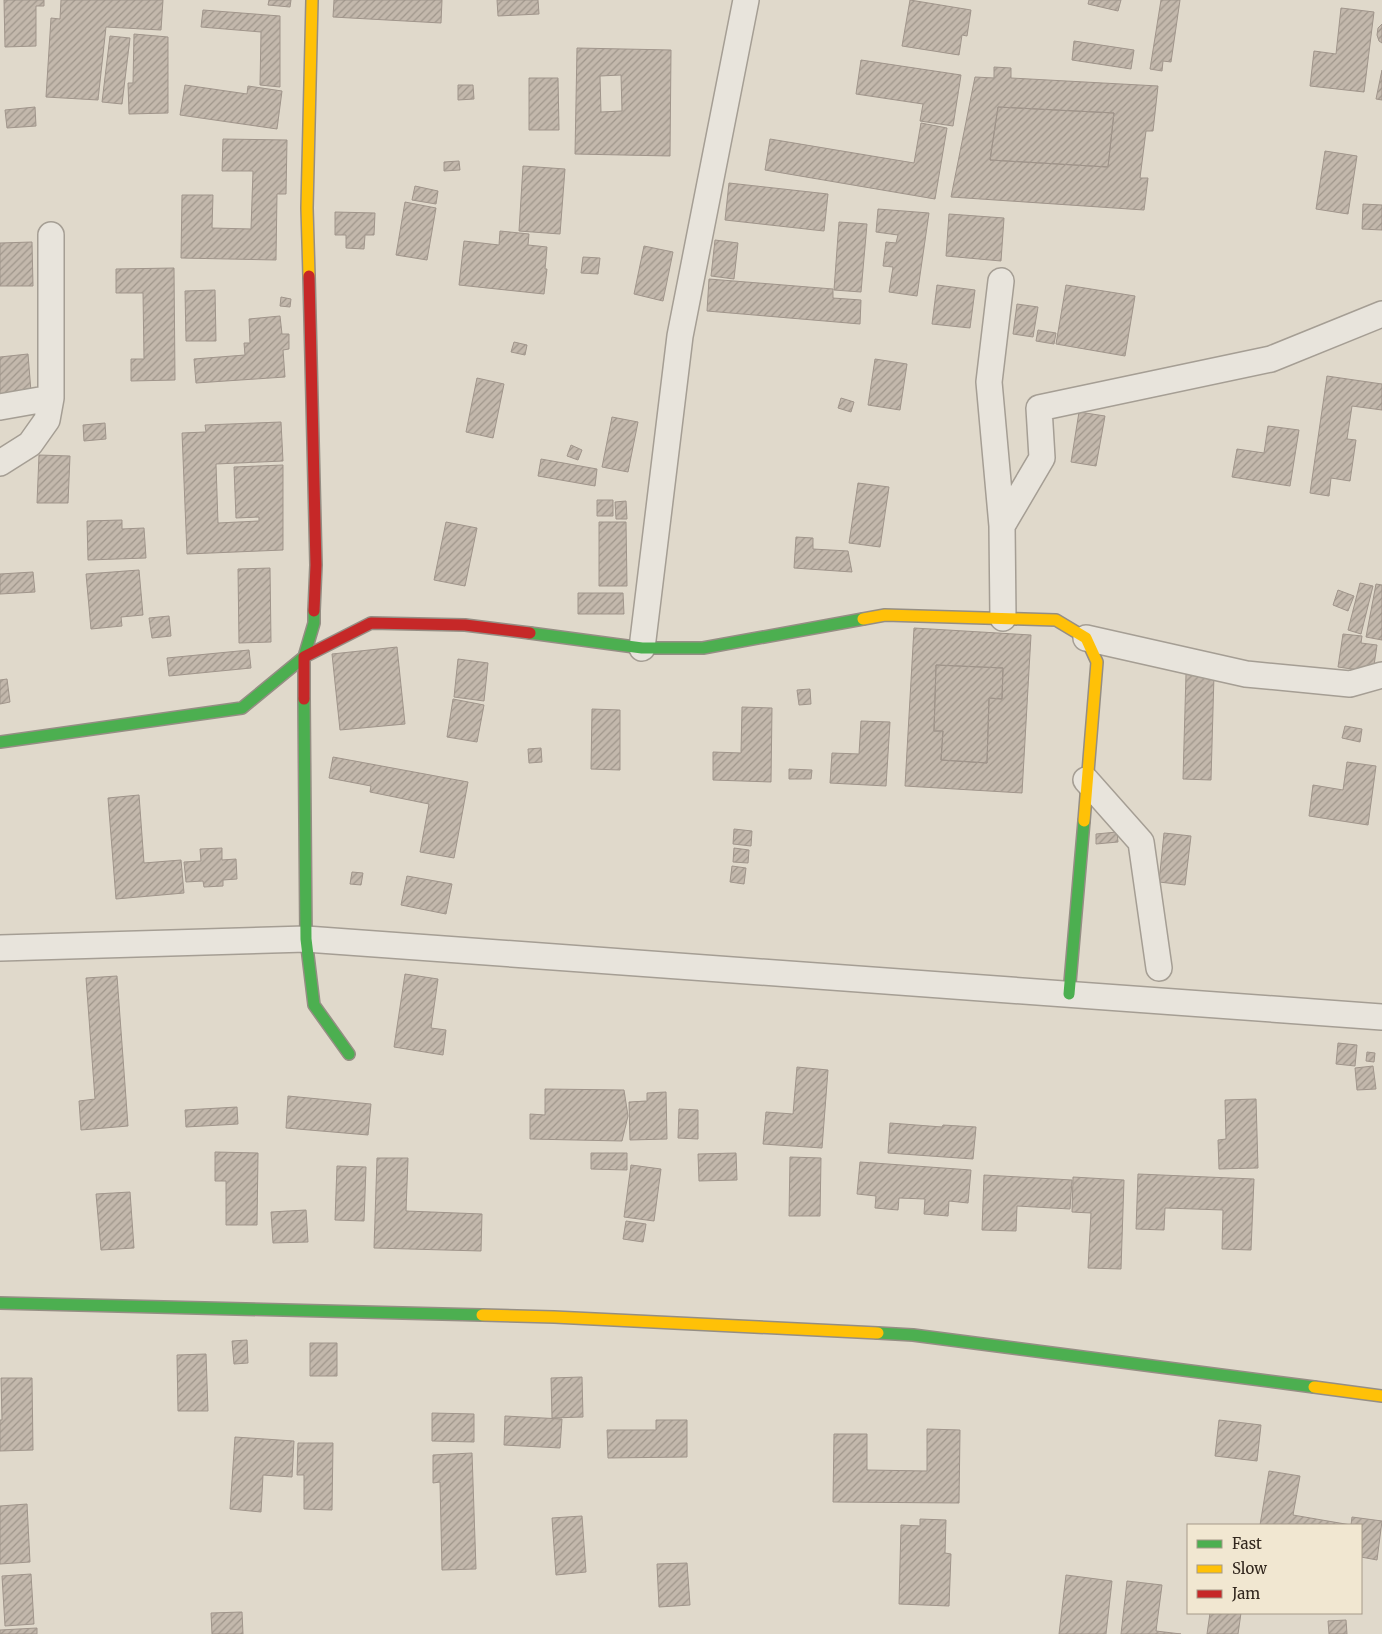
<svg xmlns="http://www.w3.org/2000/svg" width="1382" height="1634" viewBox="0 0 1382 1634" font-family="Merriweather,serif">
	<defs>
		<pattern id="building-hatch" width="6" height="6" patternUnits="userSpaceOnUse" patternTransform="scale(1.25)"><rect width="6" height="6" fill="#c3b8ac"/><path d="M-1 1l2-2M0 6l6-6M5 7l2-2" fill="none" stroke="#9f968b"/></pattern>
	</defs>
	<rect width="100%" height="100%" fill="#e0d9cb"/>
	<!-- building -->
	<path fill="url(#building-hatch)" stroke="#a0958b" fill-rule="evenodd" d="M4 0H44V6H36V46L5 47Z
		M61 0H163L161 30 106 27 98 100 46 97 51 18 60 19Z
		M269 0H291L290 7 268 5Z
		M334 0H442L441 23 333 17Z
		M497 0H538L539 14 498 16Z
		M910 0 971 10 967 36 962 35 959 55 902 46Z
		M1089 0H1121L1118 11 1088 4Z
		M1161 0H1180L1171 62 1163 61 1162 71 1150 69Z
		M1341 8 1374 12 1364 92 1310 86 1314 51 1336 54Z
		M203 10 280 16V87L260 85 261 32 201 27Z
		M1382 24V43L1379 41 1377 35 1378 28Z
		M134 34 168 37V113L129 114 128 83H133Z
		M110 36 130 38 122 104 102 102Z
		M1074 41 1134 50 1131 69 1072 60Z
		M577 48 671 50 670 156 575 154ZM621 75 622 111 601 112 600 76Z
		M861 60 961 75 953 126 920 121 923 104 856 94Z
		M994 67 1011 68V78L1158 86 1153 131H1146L1140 178H1148L1144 210 951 197 975 77 994 78ZM998 107 1114 113 1108 167 990 160Z
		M1382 70V100L1376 99Z
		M529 78H558L559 130H529Z
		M185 85 247 94 248 86 282 91 277 129 180 115Z
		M458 85H473L474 99 458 100Z
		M35 107 36 126 7 128 5 110Z
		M998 107 1114 113 1108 167 990 160Z
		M921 123 947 128 935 199 765 170 770 139 914 163Z
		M223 139 287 140 286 194H277L276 260 181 258 182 195H213L212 228 251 229 253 171H222Z
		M1325 151 1357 156 1348 214 1316 209Z
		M459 161 460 170 444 171V162Z
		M523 166 565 169 560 234 519 231Z
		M729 183 828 194 824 231 725 220Z
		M415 186 438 191 436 204 412 200Z
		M405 202 436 208 427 260 396 255Z
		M1363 204 1382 205V230L1362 229Z
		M878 209 929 213 917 296 889 292 893 267 883 266 886 242 896 243 898 235 876 232Z
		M335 212 375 213 374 235H365L364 249 346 248V235H335Z
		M949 214 1004 218 1001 261 946 256Z
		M839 222 867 224 861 292 834 290Z
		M500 231 529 234 528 245 547 247 545 269H547L544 294 459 285 464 241 499 245Z
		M715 240 738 243 734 279 711 276Z
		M32 242 33 286H0V243Z
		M644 246 673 252 663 301 634 294Z
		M583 257 600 258 598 274 581 273Z
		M174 268 175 380 131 381V359H144L143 293H116V269Z
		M709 279 833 289V298L861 300 860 324 707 311Z
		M937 285 975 290 970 328 932 324Z
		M1066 285 1135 296 1125 356 1056 344Z
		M215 290 216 341H186L185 291Z
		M281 297 291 299 290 307 280 306Z
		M1017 304 1038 307 1033 337 1013 334Z
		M280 316 282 334H289V349L283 350 285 377 196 383 194 359 245 355 244 343H250L249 319Z
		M1038 330 1056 333 1054 344 1036 341Z
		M514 342 527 345 525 355 511 352Z
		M28 354 31 392 0 395V357Z
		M875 359 907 364 900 410 868 405Z
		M1327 376 1382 384V410L1352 406 1347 439 1356 440 1350 481 1331 478 1329 496 1310 493Z
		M477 378 504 384 493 438 466 432Z
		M841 398 854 402 851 412 838 408Z
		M1079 412 1105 416 1096 466 1071 462Z
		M612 417 638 422 628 472 602 467Z
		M281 422 283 461 216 464 218 523 259 521V517L236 518 234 467 283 465V550L187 554 182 433 206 432 205 425Z
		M105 423 106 439 84 441 83 425Z
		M1268 426 1299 430 1290 486 1232 477 1237 449 1264 453Z
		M571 445 582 450 578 460 567 456Z
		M39 455 70 456 68 503H37Z
		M541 459 597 469 595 486 538 476Z
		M858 483 889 487 880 547 849 543Z
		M597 500H613V516H597Z
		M626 501 627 519H616L615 502Z
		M122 520V529L144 528 146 558 88 560 87 521Z
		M446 522 477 528 465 586 434 580Z
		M599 522H626L627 586H599Z
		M796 537 813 538V549L848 551 852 572 794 568Z
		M270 568 271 642 239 643 238 569Z
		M139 570 143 615 121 617 122 626 91 629 86 574Z
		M33 572 35 592 0 594V574Z
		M1360 583 1373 586 1361 634 1348 630Z
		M1376 584 1382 585V640L1366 637Z
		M1338 590 1354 596 1348 611 1333 605Z
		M578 593H623L624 614H578Z
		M169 616 171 636 152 638 149 618Z
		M914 628 1031 635 1022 793 905 786ZM936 665 1003 668 1002 699 989 698 987 763 941 760 943 731H934Z
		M1343 634 1362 636 1361 643 1377 645 1373 672 1338 667Z
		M397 647 405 724 340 730 332 654Z
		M249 650 251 668 169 676 167 658Z
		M458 659 488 663 484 701 454 697Z
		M936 665 1003 668 1002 699 989 698 987 763 941 760 943 731H934Z
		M1186 674 1214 675 1211 780 1183 779Z
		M7 679 10 702 0 704V680Z
		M810 689 811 704 799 705 797 690Z
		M453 699 484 705 477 742 447 737Z
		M742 707 772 708 771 782 713 780V752L741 753Z
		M592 709 620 710V770L591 769Z
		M861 721 890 722 886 786 830 783 832 753 859 754Z
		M1345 726 1362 729 1360 742 1342 738Z
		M541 748 542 762 529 763 528 749Z
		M333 757 468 782 454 858 420 852 429 804 370 792 371 786 329 778Z
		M1347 762 1376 766 1368 825 1309 816 1313 785 1343 790Z
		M789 769 812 770 811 779H789Z
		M139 795 144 863 181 860 184 893 116 899 108 798Z
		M734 829 752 831 751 846 733 844Z
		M1117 832 1118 842 1096 844V834Z
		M1164 833 1191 836 1185 885 1159 882Z
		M222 848V860L236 859 237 879 223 880V886L204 887 203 881 186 882 184 862 201 861 200 849Z
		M734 848 749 850 748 863 733 862Z
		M732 866 746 868 744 884 730 882Z
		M352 872 363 873 361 885 350 884Z
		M407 876 452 884 446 914 401 905Z
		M405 974 438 979 431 1028 446 1030 443 1055 394 1047Z
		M117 976 128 1126 81 1130 79 1101 95 1099 86 978Z
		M1338 1043 1357 1045 1355 1066 1336 1064Z
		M1367 1052 1375 1053 1374 1062 1366 1061Z
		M1373 1066 1376 1089 1357 1090 1355 1068Z
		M797 1067 828 1070 822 1148 763 1144 766 1112 793 1114Z
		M545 1089 624 1090 628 1116 622 1141 530 1139V1114L545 1115Z
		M666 1092 667 1139 630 1140 629 1102 647 1101V1093Z
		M288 1096 371 1104 368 1135 286 1128Z
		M1256 1099 1258 1168 1219 1169 1218 1140 1226 1139 1225 1100Z
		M237 1107 238 1124 186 1127 185 1110Z
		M679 1109 698 1110V1139L678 1138Z
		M890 1123 942 1127 943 1125 976 1127 973 1159 888 1153Z
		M215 1152 258 1153 257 1225H226V1181H215Z
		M591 1153H627V1170L591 1169Z
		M736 1153 737 1180 699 1181 698 1154Z
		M790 1157 821 1158 820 1216H789Z
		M377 1158H408L406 1211 482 1214 481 1251 374 1248Z
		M860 1162 971 1170 968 1203 949 1201 948 1216 924 1214 925 1199 899 1198 898 1210 875 1208 876 1196 857 1194Z
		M631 1165 661 1169 654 1221 624 1217Z
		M337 1166 366 1167 364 1221 335 1220Z
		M1138 1174 1254 1179 1251 1250 1222 1249 1223 1210 1165 1208 1164 1230 1136 1229Z
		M984 1175 1072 1180 1070 1209 1017 1206 1016 1231 982 1230Z
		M1073 1177 1124 1180 1121 1269 1088 1268 1091 1213 1072 1212Z
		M130 1192 134 1248 101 1250 96 1194Z
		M306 1210 308 1242 273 1243 271 1212Z
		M626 1221 646 1224 643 1242 623 1239Z
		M247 1340 248 1363 234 1364 232 1341Z
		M310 1343H337V1376H310Z
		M206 1354 208 1411H178L177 1355Z
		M582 1377 583 1417 552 1418 551 1378Z
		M1 1378H32L33 1450 0 1451V1420H2Z
		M432 1413 474 1414V1442L432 1441Z
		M505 1416 562 1419 560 1448 504 1445Z
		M656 1420H687V1457L608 1458 607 1430H656Z
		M1219 1420 1261 1425 1257 1461 1215 1456Z
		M927 1429 960 1430 959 1503 833 1502 834 1434H867V1470L927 1471Z
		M235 1437 294 1441 292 1477 263 1475 261 1512 230 1509Z
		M298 1443H333L332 1510 304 1509V1475H297Z
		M472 1453 476 1569 442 1570 440 1482 433 1483V1455Z
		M1269 1471 1300 1476 1293 1515 1351 1525 1352 1517 1382 1521 1377 1560 1361 1557V1525H1260Z
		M27 1504 30 1562 0 1564V1506Z
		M582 1516 586 1572 556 1575 552 1518Z
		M920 1519 946 1520 945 1553 951 1554 949 1606 899 1604 901 1525 920 1526Z
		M687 1563 690 1605 659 1607 657 1564Z
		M31 1574 34 1624 5 1626 2 1576Z
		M1066 1575 1112 1581 1106 1634H1059Z
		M1127 1581 1162 1585 1156 1631 1181 1634H1121Z
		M242 1612 243 1634H212L211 1613Z
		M1210 1613H1241L1238 1634H1207Z
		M1346 1620 1347 1634H1329L1328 1621Z
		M37 1628V1634H0V1630Z"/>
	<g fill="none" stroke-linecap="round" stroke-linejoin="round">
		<defs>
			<path id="street" d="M1001 281 989 382 1002 526
				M0 407 51 398
				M0 463 30 444 47 420 51 398V235
				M1003 618 1002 526 1042 458 1039 408 1271 359 1382 314
				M1086 638 1246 674 1350 684 1382 675
				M642 648 680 336 746 0
				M1086 780 1141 842 1159 968
				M0 948 306 939 1382 1017"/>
			<path id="fast" d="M530 633 642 648H703L863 619
				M304 699 306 939 314 1005 349 1054
				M0 742 242 708 304 657 314 623V611
				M1069 994 1084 821
				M0 1303 482 1315
				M878 1333 913 1335 1314 1387"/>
			<path id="slow" d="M309 276 307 208 312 0
				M863 619 885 615 1056 620 1086 638 1097 662 1084 821
				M482 1315 554 1317 878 1333
				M1314 1387 1382 1396"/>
			<path id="jam" d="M309 276 316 565 314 611
				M304 699V657L371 623 465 625 530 633"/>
		</defs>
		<!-- street casing -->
		<use href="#street" stroke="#a59e94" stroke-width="28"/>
		<!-- fast casing -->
		<use href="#fast" stroke="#958e84" stroke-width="14"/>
		<!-- slow casing -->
		<use href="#slow" stroke="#958e84" stroke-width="14"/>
		<!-- jam casing -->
		<use href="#jam" stroke="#958e84" stroke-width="14"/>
		<!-- street -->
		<use href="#street" stroke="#e8e4dc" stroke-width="25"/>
		<!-- fast -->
		<use href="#fast" stroke="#4caf50" stroke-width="11"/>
		<!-- slow -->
		<use href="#slow" stroke="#ffc107" stroke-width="11"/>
		<!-- jam -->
		<use href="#jam" stroke="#c62828" stroke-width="11"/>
	</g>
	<!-- legend -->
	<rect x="1187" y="1524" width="175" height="90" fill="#f1e7d1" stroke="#a59a89"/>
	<rect x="1197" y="1540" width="25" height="8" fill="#4caf50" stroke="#a59a89"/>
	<text x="1232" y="1549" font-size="15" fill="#32271e">Fast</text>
	<rect x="1197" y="1565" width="25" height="8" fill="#ffc107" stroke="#a59a89"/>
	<text x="1232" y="1574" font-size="15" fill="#32271e">Slow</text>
	<rect x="1197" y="1590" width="25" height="8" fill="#c62828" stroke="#a59a89"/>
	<text x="1232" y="1599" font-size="15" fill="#32271e">Jam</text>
</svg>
